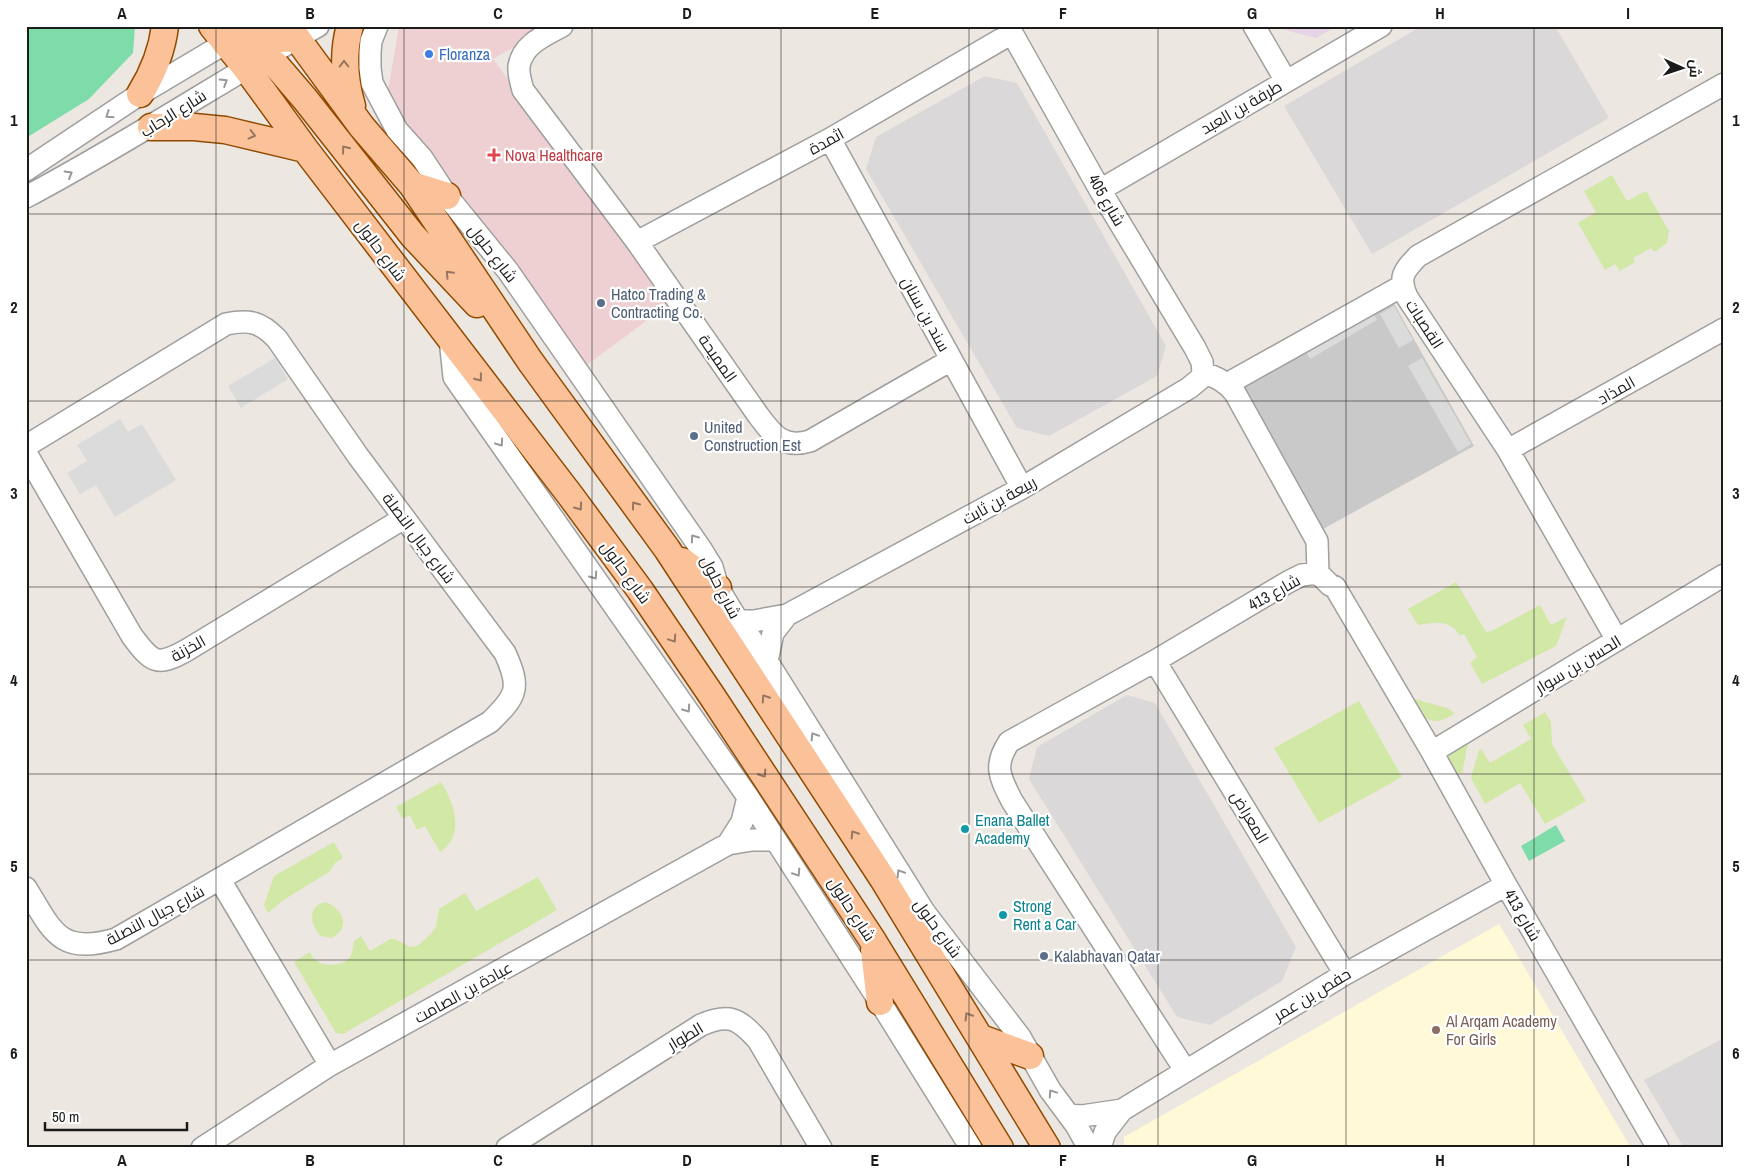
<svg xmlns="http://www.w3.org/2000/svg" width="1750" height="1174" viewBox="0 0 1750 1174" font-family="'Archivo Narrow',Cairo,sans-serif">
	<rect width="100%" height="100%" fill="#ede7e1"/>
	<!-- residential -->
	<path fill="#dad8d9" d="M1422 26H1555L1609 118 1372 254 1284 106Z
		M985 76 1017 83 1166 346 1157 376 1049 436 1017 428 866 169 876 137Z
		M1127 695 1155 703 1296 947 1282 981 1210 1025 1177 1017 1029 779 1037 747Z
		M1724 1038V1148H1684L1644 1080Z"/>
	<!-- commercial -->
	<path fill="#eed0d3" d="M399 26H551L493 59 672 302 584 367 387 97Z"/>
	<!-- industrial -->
	<path fill="#e6d3e5" d="M1282 26H1337L1316 38 1285 30Z"/>
	<!-- education -->
	<path fill="#fff9d8" d="M1499 924 1631 1148H1124V1137Z"/>
	<!-- religious -->
	<path fill="#c9c9c9" d="M1387 291 1474 446 1323 529 1234 380Z"/>
	<!-- grass -->
	<path fill="#d1e8a6" d="M1612 175 1627 201 1646 191 1669 231 1667 243 1654 252 1651 248 1633 258 1635 262 1620 271 1615 264 1605 270 1578 223 1596 212 1584 191Z
		M1456 582 1486 632 1492 631 1540 605 1551 625 1567 617 1556 646 1482 684 1470 663 1477 657 1464 634 1460 636C1451 619 1434 622 1418 625L1408 609Z
		M1411 698 1447 708 1455 713C1434 729 1419 719 1411 698Z
		M1359 701 1402 777 1319 823 1274 748Z
		M1545 712 1551 722 1552 744 1586 801 1545 824 1520 783 1485 804 1471 778 1479 750 1481 749 1490 763 1531 739 1523 725Z
		M1469 739 1462 773H1454L1447 761V753Z
		M441 782C454 803 466 835 440 852L425 826 417 830 410 815 403 819 396 807Z
		M334 842 343 858 335 863 329 872 282 901 268 913 264 905 274 876Z
		M538 877 557 910 343 1034 336 1033 294 962 310 952C312 955 313 959 317 961 325 967 344 966 350 957 353 952 353 946 354 941L361 936 370 951 390 939H395L410 947 417 946 430 935 436 927 439 909 465 893 476 911Z
		M325 902C343 908 352 928 331 938L321 936C310 926 307 906 325 902Z"/>
	<!-- pitch -->
	<path fill="#7edcaa" d="M26 26H135L133 53 89 99 26 138Z
		M1556 825 1565 841 1529 861 1521 846Z"/>
	<!-- parking -->
	<path fill="#dbdbdb" d="M1368 304 1377 320 1310 359 1301 343Z
		M1394 306 1413 340 1399 348 1380 314Z
		M275 358 288 379 241 408 228 386Z
		M1422 358 1471 444 1458 452 1408 366Z
		M120 419 128 432 142 424 176 480 115 517 96 485 80 494 67 473 87 461 77 445Z"/>
	<g fill="none" stroke-linecap="round" stroke-linejoin="round">
		<defs>
			<path id="minor" d="M377 26 371 41 370 52V68L372 83 397 130 422 158 447 196 508 271 701 549 712 567 718 588 738 621 767 661 925 913 1020 1037 1050 1090 1076 1125 1089 1148
				M562 26C544 36 523 44 519 66 518 73 521 83 523 90L637 242 758 415C773 435 783 449 810 441L951 360
				M1008 26 1100 190 1195 348 1202 362 1203 373
				M1254 26 1286 81
				M830 139 1022 488
				M26 170 140 94 239 35
				M1100 190 1381 26
				M26 197C126 144 220 82 318 26
				M637 242 830 139 1012 33
				M450 339 454 377 748 797 880 1002 971 1148
				M1203 373C1217 377 1226 382 1235 393L1317 541 1318 573
				M1227 384 1402 286
				M26 446 226 324C249 319 261 322 277 339L358 456 505 653C521 688 517 696 490 722L116 939C59 955 53 932 26 888
				M1508 450 1724 329
				M26 453 132 636C152 663 157 667 187 650L404 518
				M738 621H754L787 615
				M1617 640 1508 450 1407 297C1398 276 1404 271 1418 256L1724 84
				M767 661 773 633 787 615 1022 488 1189 388 1200 379 1203 373
				M1155 661 1345 974
				M1432 752 1724 575
				M728 844 742 822 748 797
				M220 880 330 1065
				M1185 1070 1012 801C1000 777 993 766 1009 742L1155 661 1288 582 1302 575 1318 573 1330 585 1335 587 1432 752 1506 885 1658 1148
				M1069 1115 1082 1116 1122 1110
				M202 1148 330 1065 728 844 752 840H776
				M507 1148 701 1025C729 1013 738 1018 758 1040L821 1148
				M1100 1148 1105 1132 1122 1110 1345 974 1506 885"/>
			<path id="major" d="M212 26 246 68 305 149 570 495 640 590 712 696 873 941 1000 1148
				M243 26C258 41 278 40 297 38
				M288 26 362 127 412 185 530 361 667 549 883 879 1047 1148
				M350 26C342 54 344 79 352 106
				M225 43 257 53 275 64 305 99 413 236 477 304
				M140 94C153 73 162 51 165 26
				M151 127H194L225 130 305 149
				M412 185 447 196
				M682 561 718 588
				M874 950 880 1002
				M981 1038 1030 1056"/>
		</defs>
		<!-- minor casing -->
		<use href="#minor" stroke="#9f9f9f" stroke-width="24"/>
		<!-- major casing -->
		<use href="#major" stroke="#914b01" stroke-width="29"/>
		<!-- minor -->
		<use href="#minor" stroke="#fff" stroke-width="21"/>
		<!-- major -->
		<use href="#major" stroke="#fbc198" stroke-width="26"/>
	</g>
	<!-- one-way arrows -->
	<defs><path id="oneway-chevron" d="M-2-3.5L2.5 0L-2 3.5" fill="none" stroke-width="1.6" stroke-linecap="round" stroke-linejoin="round" transform="scale(1.25)"/></defs>
	<g stroke="#967660">
		<use href="#oneway-chevron" transform="translate(344 64) rotate(-90)"/>
		<use href="#oneway-chevron" transform="translate(252 135) rotate(14)"/>
		<use href="#oneway-chevron" transform="translate(345 149) rotate(-128)"/>
		<use href="#oneway-chevron" transform="translate(449 274) rotate(-133)"/>
		<use href="#oneway-chevron" transform="translate(479 378) rotate(52)"/>
		<use href="#oneway-chevron" transform="translate(635 505) rotate(-126)"/>
		<use href="#oneway-chevron" transform="translate(579 507) rotate(54)"/>
		<use href="#oneway-chevron" transform="translate(673 639) rotate(56)"/>
		<use href="#oneway-chevron" transform="translate(765 698) rotate(-123)"/>
		<use href="#oneway-chevron" transform="translate(763 774) rotate(57)"/>
		<use href="#oneway-chevron" transform="translate(854 834) rotate(-123)"/>
		<use href="#oneway-chevron" transform="translate(968 1016) rotate(-122)"/>
	</g>
	<g stroke="#989898">
		<use href="#oneway-chevron" transform="translate(224 82) rotate(-32)"/>
		<use href="#oneway-chevron" transform="translate(109 115) rotate(146)"/>
		<use href="#oneway-chevron" transform="translate(69 174) rotate(-30)"/>
		<use href="#oneway-chevron" transform="translate(500 443) rotate(55)"/>
		<use href="#oneway-chevron" transform="translate(694 538) rotate(-125)"/>
		<use href="#oneway-chevron" transform="translate(594 576) rotate(55)"/>
		<use href="#oneway-chevron" transform="translate(687 709) rotate(55)"/>
		<use href="#oneway-chevron" transform="translate(814 736) rotate(-122)"/>
		<use href="#oneway-chevron" transform="translate(797 873) rotate(57)"/>
		<use href="#oneway-chevron" transform="translate(900 873) rotate(-122)"/>
		<use href="#oneway-chevron" transform="translate(1052 1093) rotate(-124)"/>
	</g>
	<!-- grid -->
	<path fill="none" stroke="#1b1b1b" stroke-width="1" stroke-opacity="0.55" d="M216 26V1148M404 26V1148M592 26V1148M781 26V1148M969 26V1148M1158 26V1148M1346 26V1148M1534 26V1148M26 214H1724M26 401H1724M26 587H1724M26 774H1724M26 960H1724"/>
	<!-- markers -->
	<circle fill="#3f7fe0" stroke="#fff" stroke-width="2" cx="429" cy="54" r="5"/>
	<path fill="#e0444e" stroke="#fff" stroke-width="2" d="M491.5 147.5h5v5h5v5h-5v5h-5v-5h-5v-5h5z"/>
	<g fill="#5c6f8a" stroke="#fff" stroke-width="2">
		<circle cx="601" cy="303" r="5"/>
		<circle cx="694" cy="436" r="5"/>
		<circle cx="1044" cy="956" r="5"/>
	</g>
	<g fill="#0f9aa8" stroke="#fff" stroke-width="2">
		<circle cx="965" cy="829" r="5"/>
		<circle cx="1003" cy="915" r="5"/>
	</g>
	<circle fill="#8d6e63" stroke="#fff" stroke-width="2" cx="1436" cy="1030" r="5"/>
	<g text-anchor="middle" dominant-baseline="central" stroke-width="4.5" stroke-linejoin="round" paint-order="stroke">
		<!-- shop labels -->
		<g font-size="16" fill="#366cbe" stroke="#fff" text-anchor="start">
			<text x="439" y="54">Floranza</text>
		</g>
		<!-- street labels -->
		<g font-size="16" fill="#1b1b1b" stroke="#fff">
			<text transform="translate(1241 107) rotate(-30)">طرفة بن العبد</text>
			<text transform="translate(173 113) rotate(-32)">شارع الرحاب</text>
			<text transform="translate(826 141) rotate(-29)">اثمدة</text>
			<text transform="translate(1107 200) rotate(60)">شارع 405</text>
			<text transform="translate(381 250) rotate(53)">شارع حالول</text>
			<text transform="translate(493 253) rotate(52)">شارع حلول</text>
			<text transform="translate(926 314) rotate(61)">سند بن سنان</text>
			<text transform="translate(1425 324) rotate(57)">القصبات</text>
			<text transform="translate(718 358) rotate(55)">المميحة</text>
			<text transform="translate(1616 390) rotate(-29)">المذاد</text>
			<text transform="translate(999 500) rotate(-29)">ربيعة بن ثابت</text>
			<text transform="translate(419 538) rotate(53)">شارع جبال النصلة</text>
			<text transform="translate(626 572) rotate(54)">شارع حالول</text>
			<text transform="translate(721 587) rotate(63)">شارع حلول</text>
			<text transform="translate(1274 592) rotate(-29)">شارع 413</text>
			<text transform="translate(188 648) rotate(-29)">الخزنة</text>
			<text transform="translate(1578 664) rotate(-31)">الحسن بن سوار</text>
			<text transform="translate(1250 817) rotate(59)">المعراض</text>
			<text transform="translate(852 909) rotate(57)">شارع حالول</text>
			<text transform="translate(155 915) rotate(-28)">شارع جبال النصلة</text>
			<text transform="translate(1523 915) rotate(60)">شارع 413</text>
			<text transform="translate(938 928) rotate(54)">شارع حلول</text>
			<text transform="translate(463 992) rotate(-29)">عبادة بن الصامت</text>
			<text transform="translate(1312 994) rotate(-31)">حفص بن عمر</text>
			<text transform="translate(685 1036) rotate(-31)">الطوار</text>
		</g>
		<!-- health labels -->
		<g font-size="16" fill="#be3a42" stroke="#fff" text-anchor="start">
			<text x="505" y="155">Nova Healthcare</text>
		</g>
		<!-- service labels -->
		<g font-size="16" fill="#4e5e75" stroke="#fff" text-anchor="start">
			<text x="611" y="294">Hatco Trading &amp;<tspan x="611" dy="18">Contracting Co.</tspan></text>
			<text x="704" y="427">United<tspan x="704" dy="18">Construction Est</tspan></text>
			<text x="1054" y="956">Kalabhavan Qatar</text>
		</g>
		<!-- culture labels -->
		<g font-size="16" fill="#0d838f" stroke="#fff" text-anchor="start">
			<text x="975" y="820">Enana Ballet<tspan x="975" dy="18">Academy</tspan></text>
			<text x="1013" y="906">Strong<tspan x="1013" dy="18">Rent a Car</tspan></text>
		</g>
		<!-- education labels -->
		<g font-size="16" fill="#785e54" stroke="#fff" text-anchor="start">
			<text x="1446" y="1021">Al Arqam Academy<tspan x="1446" dy="18">For Girls</tspan></text>
		</g>
	</g>
	<!-- border -->
	<rect width="1750" height="1174" fill="none" stroke="#ffffff" stroke-width="55"/>
	<!-- north arrow -->
	<g transform="translate(1682 68) rotate(93)" stroke="#ffffff" stroke-width="4" paint-order="stroke">
	<path d="M0-4L9 19L0 12L-9 19Z" fill="#1b1b1b"/>
	<text y="-8" font-size="14" font-weight="bold" text-anchor="middle" fill="#1b1b1b">ش</text>
	</g>
	<!-- scale -->
	<path d="M45 1122v8h142v-8" fill="none" stroke="#1b1b1b" stroke-width="2.5"/>
	<text x="52" y="1122" font-size="15" fill="#1b1b1b" stroke="#ffffff" stroke-width="4" paint-order="stroke">50 m</text>
	<rect x="28" y="28" width="1694" height="1118" fill="none" stroke="#1b1b1b" stroke-width="2"/>
	<g font-size="16" text-anchor="middle" font-weight="bold" fill="#1b1b1b">
		<text x="122" y="19">A</text>
		<text x="310" y="19">B</text>
		<text x="498" y="19">C</text>
		<text x="687" y="19">D</text>
		<text x="875" y="19">E</text>
		<text x="1063" y="19">F</text>
		<text x="1252" y="19">G</text>
		<text x="1440" y="19">H</text>
		<text x="1628" y="19">I</text>
		<text x="14" y="126">1</text>
		<text x="1736" y="126">1</text>
		<text x="14" y="313">2</text>
		<text x="1736" y="313">2</text>
		<text x="14" y="499">3</text>
		<text x="1736" y="499">3</text>
		<text x="14" y="686">4</text>
		<text x="1736" y="686">4</text>
		<text x="14" y="872">5</text>
		<text x="1736" y="872">5</text>
		<text x="14" y="1059">6</text>
		<text x="1736" y="1059">6</text>
		<text x="122" y="1166">A</text>
		<text x="310" y="1166">B</text>
		<text x="498" y="1166">C</text>
		<text x="687" y="1166">D</text>
		<text x="875" y="1166">E</text>
		<text x="1063" y="1166">F</text>
		<text x="1252" y="1166">G</text>
		<text x="1440" y="1166">H</text>
		<text x="1628" y="1166">I</text>
	</g>
</svg>
